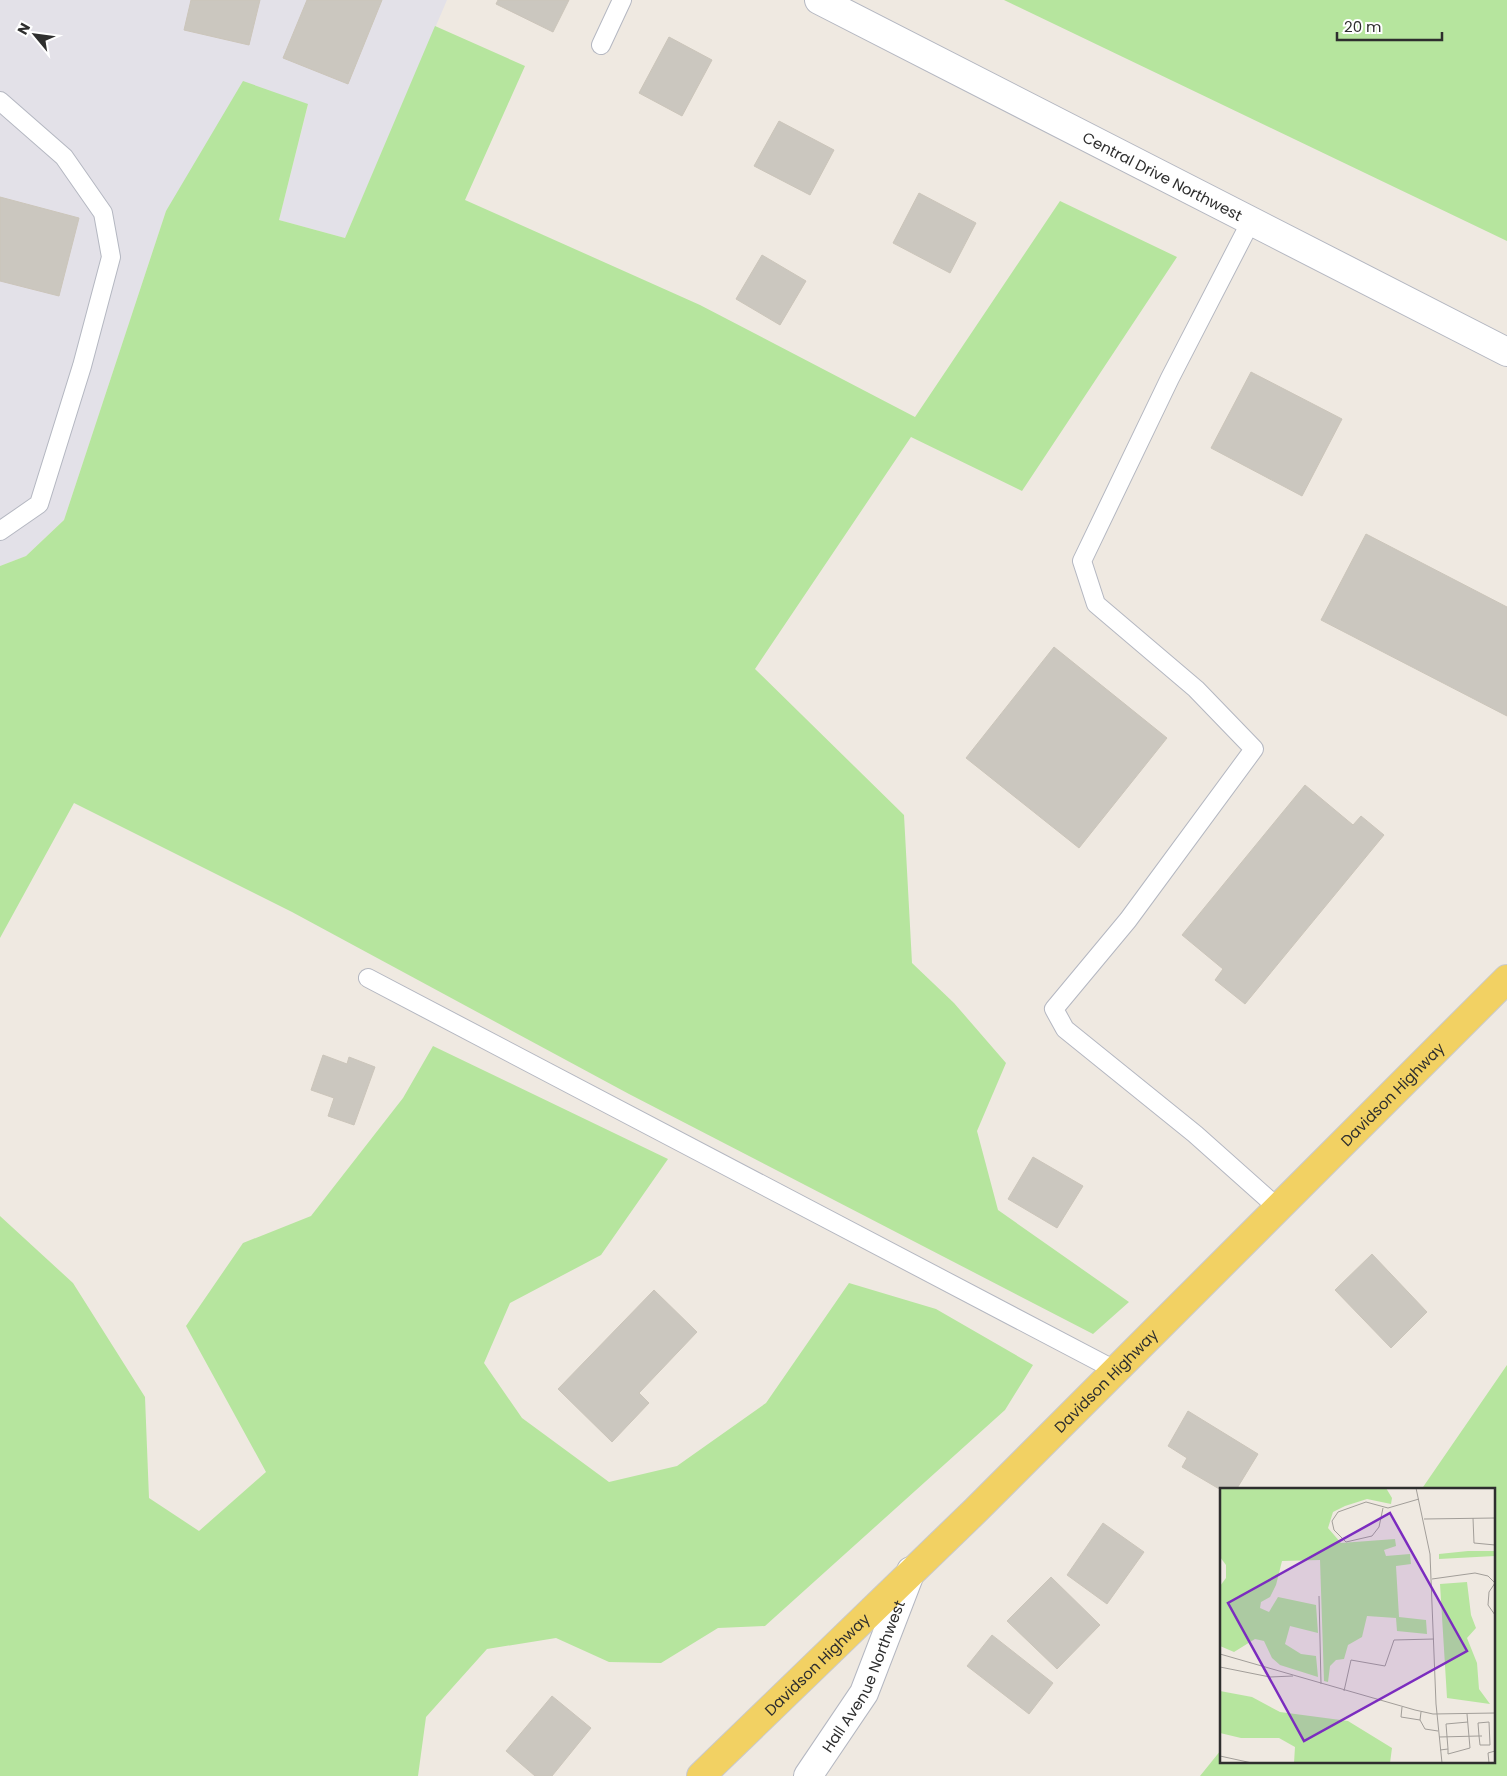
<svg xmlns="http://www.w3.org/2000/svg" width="1507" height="1776" viewBox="0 0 1507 1776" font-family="Poppins,sans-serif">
	<rect width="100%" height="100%" fill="#efe9e1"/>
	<!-- industrial -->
	<path fill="#e3e1e8" d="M0 0H447L345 238 279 220 308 105 166 211 64 520 26 556 0 566Z"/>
	<!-- green -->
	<path fill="#b6e59e" d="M1004 0H1507V241Z
		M435 26 525 66 465 200 700 305 915 417 1060 201 1177 257 1022 491 911 437 755 669 904 815 912 963 954 1003 1006 1063 977 1131 998 1210 1129 1302 1093 1334 629 1094 292 912 74 803 0 938V566L26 556 64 520 166 211 243 81 308 104 279 220 345 238Z
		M433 1046 668 1159 601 1255 510 1303 484 1363 522 1418 609 1482 677 1466 766 1403 849 1283 936 1309 1033 1365 1005 1410 765 1626 718 1628 661 1663 609 1662 556 1638 487 1649 426 1717 418 1776H0V1216L73 1283 145 1397 149 1498 199 1531 266 1472 186 1326 243 1243 311 1216 403 1098Z
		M1507 1365V1776H1200L1221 1750V1762H1493V1490H1421Z"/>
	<!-- building -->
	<path fill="#cbc7bf" stroke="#cbc5ba" d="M191 0H260L249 45 184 30Z
		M307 0H382L348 84 283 58Z
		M498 0H569L553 32 496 4Z
		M669 37 712 60 682 116 639 93Z
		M779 121 834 150 810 195 754 166Z
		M919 193 976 223 950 273 893 243Z
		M0 197 79 218 59 296 0 281Z
		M762 255 806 281 780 325 736 299Z
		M1251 372 1342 419 1302 496 1211 448Z
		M1366 534 1507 607V716L1321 620Z
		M1054 647 1167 738 1079 848 966 758Z
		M1305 785 1353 825 1361 816 1384 835 1245 1004 1215 980 1223 969 1182 935Z
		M323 1055 347 1064 349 1057 375 1067 354 1125 328 1116 334 1098 311 1090Z
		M1033 1157 1083 1186 1057 1228 1008 1199Z
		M1372 1254 1427 1312 1391 1348 1335 1290Z
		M654 1290 697 1332 639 1393 649 1403 612 1442 558 1389Z
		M1188 1411 1258 1454 1236 1490H1221L1182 1467 1187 1458 1168 1446Z
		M1103 1523 1144 1552 1107 1604 1067 1575Z
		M1051 1577 1100 1625 1057 1669 1007 1621Z
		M992 1635 1053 1683 1029 1714 967 1666Z
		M552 1696 591 1728 552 1776H535L506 1751Z"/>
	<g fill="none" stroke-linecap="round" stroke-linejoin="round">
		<defs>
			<path id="service" d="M601 45 622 0
				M0 101 64 157 103 213 111 257 82 366 39 504 0 531
				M1251 221 1170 378 1082 561 1096 604 1196 689 1254 749 1128 920 1054 1009 1065 1029 1195 1134 1278 1208
				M368 978 1115 1370"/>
			<g id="minor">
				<path id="s1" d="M808 1776 864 1693 911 1571"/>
			</g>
			<g id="tertiary">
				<path id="s2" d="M819 0 1507 352"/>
			</g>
			<g id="primary">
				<path id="s3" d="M701 1776 976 1510 1507 979"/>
			</g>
		</defs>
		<!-- service casing -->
		<use href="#service" stroke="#b4b7c1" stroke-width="20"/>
		<!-- minor casing -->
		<use href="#minor" stroke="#b4b7c1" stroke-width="30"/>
		<!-- tertiary casing -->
		<use href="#tertiary" stroke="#b4b7c1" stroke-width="30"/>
		<!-- primary casing -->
		<use href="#primary" stroke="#c9c9c9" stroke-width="30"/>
		<!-- service -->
		<use href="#service" stroke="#fff" stroke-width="18"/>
		<!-- minor -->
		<use href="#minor" stroke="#fff" stroke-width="28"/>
		<!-- tertiary -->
		<use href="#tertiary" stroke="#fff" stroke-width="28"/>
		<!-- primary -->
		<use href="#primary" stroke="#f2d163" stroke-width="28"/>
	</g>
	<g text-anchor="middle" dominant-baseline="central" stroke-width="4.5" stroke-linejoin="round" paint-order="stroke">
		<!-- street labels -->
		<g font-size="15" fill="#2e2e2e" stroke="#fff">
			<text stroke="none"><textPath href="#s2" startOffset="386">Central Drive Northwest</textPath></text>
			<text stroke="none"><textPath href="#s3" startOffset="971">Davidson Highway</textPath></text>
			<text stroke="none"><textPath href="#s3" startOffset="566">Davidson Highway</textPath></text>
			<text stroke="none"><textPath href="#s3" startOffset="161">Davidson Highway</textPath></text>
			<text stroke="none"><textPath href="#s1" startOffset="115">Hall Avenue Northwest</textPath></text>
		</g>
	</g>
	<!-- overview -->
	<g transform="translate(1220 1488)">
		<rect width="275" height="275" fill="#efe9e1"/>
		<path d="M0 0H166L172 10 171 16 147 11 125 18 113 24 108 40 121 55 175 51 176 58 164 62 166 68 190 66 191 76 176 78 179 129 206 132 207 146 177 143 176 130 147 128 142 149 128 157 124 171 116 172 110 178 108 194 104 193 100 72 62 73 56 97 50 109 41 114 40 120 49 124 58 109 96 117 98 145 70 138 65 156 81 166 96 168 98 189 60 177 52 170 44 153 35 151 14 164 0 158V98L6 90V77L0 69ZM248 63H275V68L219 71V66ZM247 94 251 127 256 140 247 150 257 175 259 201 270 216 227 210 220 96ZM0 203 32 209 60 224 128 233 172 260 170 275H74L75 259 59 250H21L0 245Z" fill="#b6e59e"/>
		<path fill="none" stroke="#a29e99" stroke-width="1" d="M196 0 210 66 216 216 222 275M163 20 159 39 152 48 126 54 114 42 112 33 118 24 146 14 168 20 199 11M253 30 254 55 275 57M204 31 275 30M212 91 255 85 268 88 275 95 269 104 268 117 275 127M99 108 101 196M0 166 195 222 213 226 275 225M0 179 50 189 73 188M124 203 131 172 165 178 174 152 214 151M182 219 181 229 200 232M201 224 200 232 205 241 218 243M219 249 259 248 260 257H270L269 234 258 235 259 248H262M228 261 226 236 248 234M220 262 228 261V266L250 260 247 226M0 268 32 275M269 275 268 265 275 263"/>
		<path fill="#7b2cbf" fill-opacity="0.15" stroke="#7b2cbf" stroke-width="2.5" d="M170 25 247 163 84 253 8 115Z"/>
		<rect width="275" height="275" fill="none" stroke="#2e2e2e" stroke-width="2.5"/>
	</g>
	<!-- north arrow -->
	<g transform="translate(35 35) rotate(299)" stroke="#ffffff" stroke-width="4" paint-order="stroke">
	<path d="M0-4L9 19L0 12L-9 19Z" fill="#2e2e2e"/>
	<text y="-8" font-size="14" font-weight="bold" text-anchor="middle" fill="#2e2e2e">N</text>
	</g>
	<!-- scale -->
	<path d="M1337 32v8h105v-8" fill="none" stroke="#2e2e2e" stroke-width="2.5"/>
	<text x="1344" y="32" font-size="15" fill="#2e2e2e" stroke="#ffffff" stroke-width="4" paint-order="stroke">20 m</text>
</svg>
